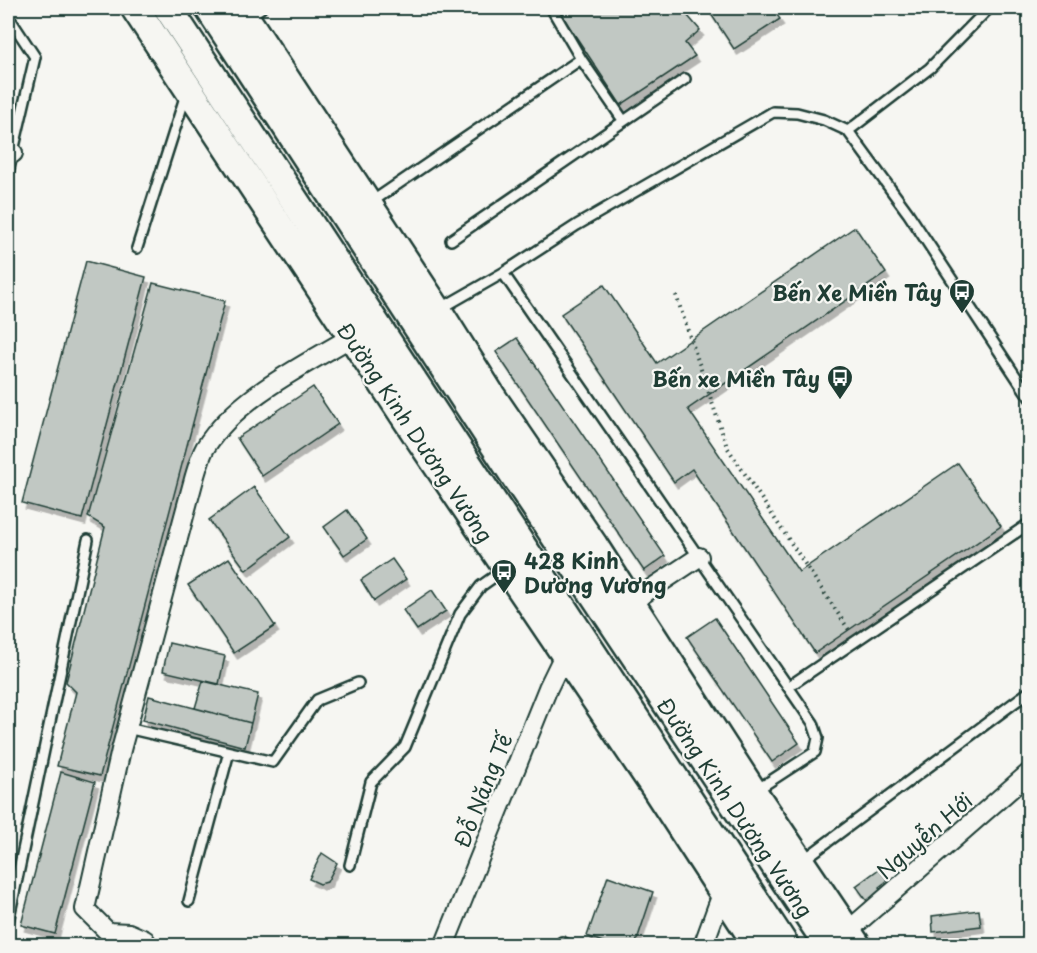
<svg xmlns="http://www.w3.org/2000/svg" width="1037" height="953" viewBox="0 0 1037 953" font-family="'Playpen Sans',sans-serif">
	<defs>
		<filter id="shadow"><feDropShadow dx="3.5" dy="6" stdDeviation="0" flood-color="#0004"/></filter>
	</defs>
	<rect width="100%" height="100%" fill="#f6f6f2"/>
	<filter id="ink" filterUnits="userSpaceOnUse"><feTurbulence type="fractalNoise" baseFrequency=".0167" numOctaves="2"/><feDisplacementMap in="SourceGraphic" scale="12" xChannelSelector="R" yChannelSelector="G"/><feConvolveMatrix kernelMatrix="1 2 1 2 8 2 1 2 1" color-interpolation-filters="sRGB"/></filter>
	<g filter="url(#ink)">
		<!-- building -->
		<path fill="#c1c8c3" stroke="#1f3d34" stroke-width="1.5" filter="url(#shadow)" d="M557 8H681L700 30 685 43 695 56 621 105Z
			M707 8H772L780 19 734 49Z
			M855 227 886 273 688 409 799 572 958 463 1001 526 815 653 692 469 674 482 561 314 604 285 657 363Z
			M86 261 146 277 82 519 22 503Z
			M153 283 225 301 100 776 57 766 76 692 66 682 105 527 88 517Z
			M517 338 665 556 644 571 496 352Z
			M313 387 338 424 262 476 237 438Z
			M254 487 290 537 246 570 209 520Z
			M347 510 367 539 344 555 324 527Z
			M229 558 275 626 234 653 188 585Z
			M392 559 406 579 374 601 361 580Z
			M432 590 446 611 417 630 403 610Z
			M715 618 799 743 772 762 687 637Z
			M169 643 225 656 219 684 163 671Z
			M203 681 258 694 251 723 195 708Z
			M149 696 251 723 245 747 143 720Z
			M61 772 95 782 55 934 21 925Z
			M322 853 337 863 327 882 320 884 309 879Z
			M879 869 888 880 879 887 884 893 870 905 856 886Z
			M608 876 653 892 635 946H613L587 936Z
			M979 910 981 926 933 932 932 916Z"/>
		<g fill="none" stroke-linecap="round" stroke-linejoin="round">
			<defs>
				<path id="service" d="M553 11 581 59
					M8 16 35 57 8 173
					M248 17 261 8
					M848 131 930 68 989 8
					M370 203 581 59 623 120
					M451 240 685 79
					M137 248 186 94
					M503 273 813 723 818 738 815 752 755 791
					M440 309 503 273 577 225 773 112 797 113 824 120 848 131 908 213 1030 398
					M788 687 1030 523
					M127 728 273 762 317 700 358 683
					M802 861 1030 691
					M350 865 371 782 405 747 460 614 481 586 505 569
					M189 901 229 752
					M8 922 88 540
					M562 942 570 946"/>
				<path id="minor" d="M8 156 13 153
					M631 602 699 557
					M848 931 1030 772
					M145 940 129 933 108 932 85 909 121 750 194 479C197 469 200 457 205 448 237 397 303 366 353 336
					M444 946 548 688 565 653
					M703 946 723 891"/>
				<path id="primary" d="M135 8 421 441 656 789 758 946
					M168 8 785 946
					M209 8 518 481 829 946
					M239 8 438 311 492 397 594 546 753 792 857 946"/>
			</defs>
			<!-- service casing -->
			<use href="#service" stroke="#1f3d34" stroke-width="14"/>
			<!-- minor casing -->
			<use href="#minor" stroke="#1f3d34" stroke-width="22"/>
			<!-- primary casing -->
			<use href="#primary" stroke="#1f3d34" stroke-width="32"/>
			<!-- path -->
			<path stroke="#1f3d34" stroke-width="4" stroke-dasharray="1.5 4.5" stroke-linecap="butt" d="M676 295 727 447 849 630"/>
			<!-- service -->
			<use href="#service" stroke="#f6f6f2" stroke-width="9"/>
			<!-- minor -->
			<use href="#minor" stroke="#f6f6f2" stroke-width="18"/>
			<!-- primary -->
			<use href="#primary" stroke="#f6f6f2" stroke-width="27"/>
		</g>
	</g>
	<!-- icons -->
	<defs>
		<symbol id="bus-pin" viewBox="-11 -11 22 30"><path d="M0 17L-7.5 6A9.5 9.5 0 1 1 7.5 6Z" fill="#1f3d34" stroke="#f6f6f2"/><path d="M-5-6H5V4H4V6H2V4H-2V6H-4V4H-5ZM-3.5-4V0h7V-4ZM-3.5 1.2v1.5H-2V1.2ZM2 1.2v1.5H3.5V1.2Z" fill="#fff"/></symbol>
	</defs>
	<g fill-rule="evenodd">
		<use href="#bus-pin" x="947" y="277" width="30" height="40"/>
		<use href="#bus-pin" x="825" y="363" width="30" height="40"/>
		<use href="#bus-pin" x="489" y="557" width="30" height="40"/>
	</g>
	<g text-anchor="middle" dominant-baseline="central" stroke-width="4.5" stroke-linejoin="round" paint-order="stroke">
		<!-- poi labels -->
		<g font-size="21" font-weight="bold" fill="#1f3d34" stroke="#f6f6f2" text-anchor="end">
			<text x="942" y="292">Bến Xe Miền Tây</text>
			<text x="820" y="378">Bến xe Miền Tây</text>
			<text x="524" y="560" text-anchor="start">428 Kinh<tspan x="524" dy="24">Dương Vương</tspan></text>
		</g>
		<!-- street labels -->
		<g font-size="21" fill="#1f3d34" stroke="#f6f6f2">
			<text transform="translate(416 432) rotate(56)">Đường Kinh Dương Vương</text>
			<text transform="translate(482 790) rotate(-68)">Đỗ Năng Tế</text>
			<text transform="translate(736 807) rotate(56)">Đường Kinh Dương Vương</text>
			<text transform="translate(924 835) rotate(-41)">Nguyễn Hới</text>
		</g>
	</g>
	<!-- margin -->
	<rect width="1037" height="953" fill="none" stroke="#f6f6f2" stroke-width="30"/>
	<rect x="15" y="15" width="1007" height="923" fill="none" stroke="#1f3d34" stroke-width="2" filter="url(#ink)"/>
</svg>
